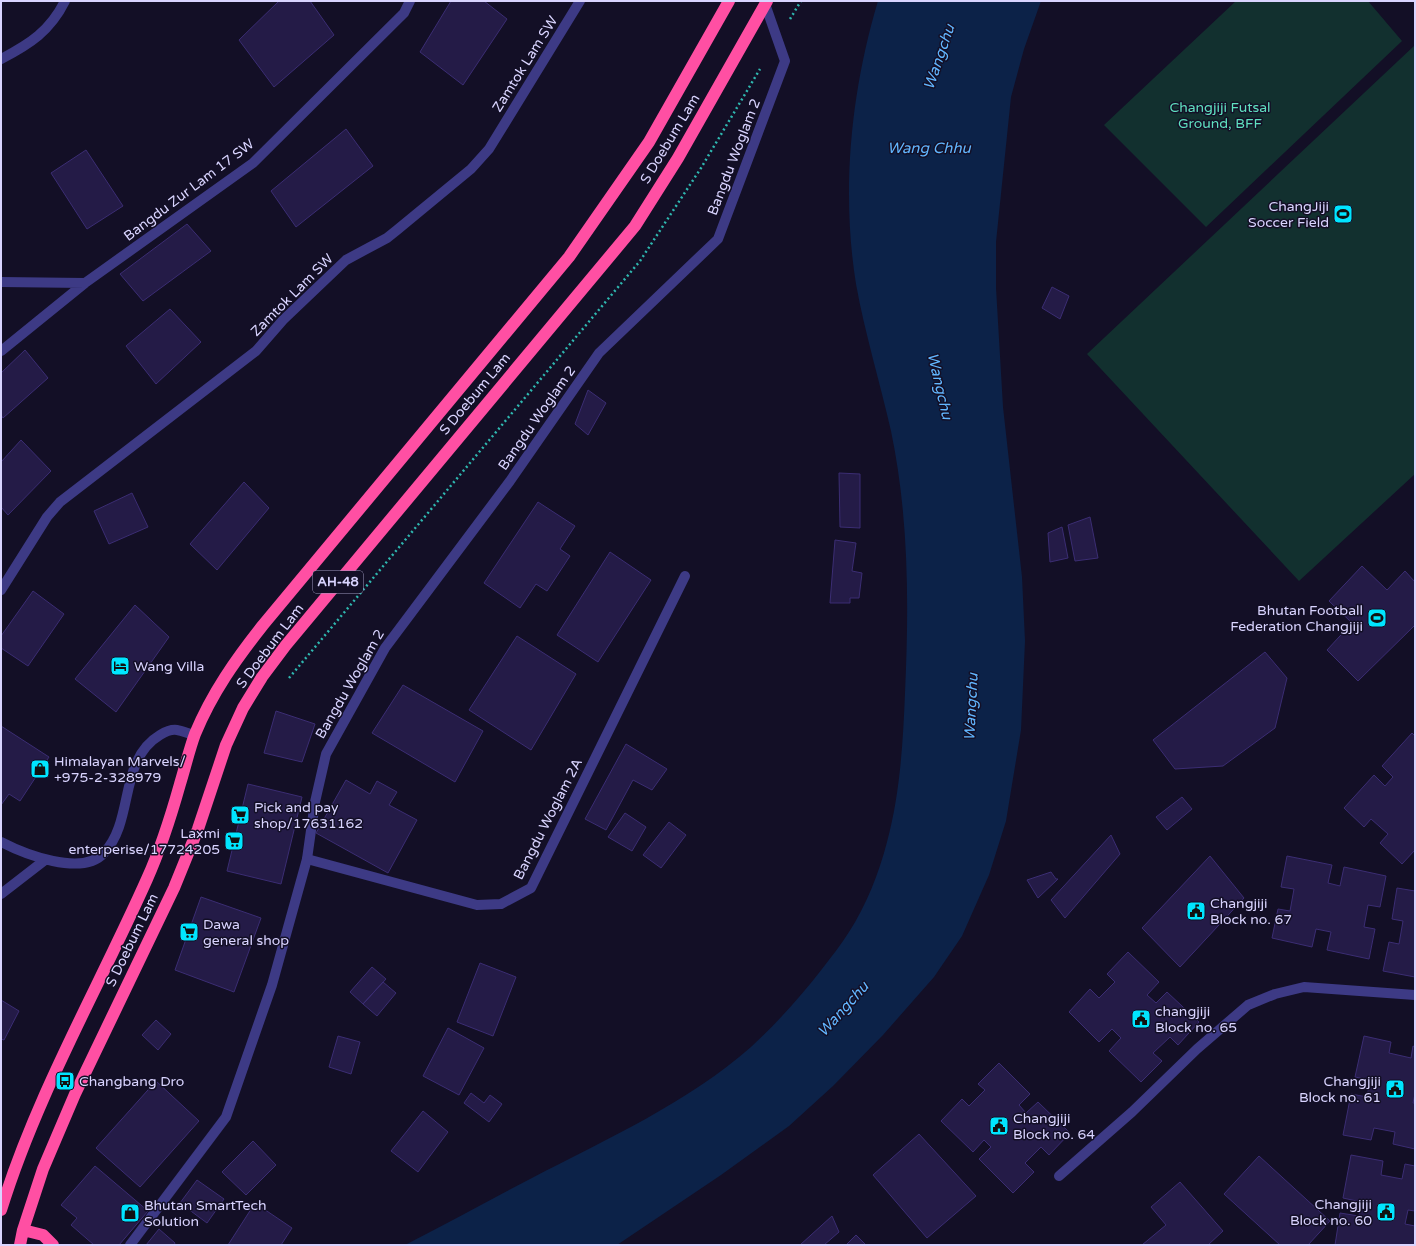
<svg xmlns="http://www.w3.org/2000/svg" width="1416" height="1246" viewBox="0 0 1416 1246" font-family="'Varela Round',sans-serif">
	<rect width="100%" height="100%" fill="#130f26"/>
	<!-- green -->
	<path fill="#12302f" d="M1236 1H1368L1402 41 1206 227 1104 125Z
		M1415 45V474L1299 581 1087 354Z"/>
	<!-- water -->
	<path fill="#0c2248" d="M878 1H1041L1024 49 1011 97 996 242V288L1003 407 1022 577 1025 641 1021 730 1006 821 989 875 962 936 934 977 883 1035 833 1086 789 1126 721 1175 617 1245H405C448 1223 489 1200 532 1178 605 1140 689 1102 751 1047 777 1023 801 996 822 969 831 957 841 945 849 932 866 906 879 873 887 842 900 794 903 743 905 693 909 605 909 517 891 431 880 382 865 334 856 284 841 191 851 91 878 1Z"/>
	<!-- building -->
	<path fill="#241b47" stroke="#3b2d73" d="M279 1H310L334 35 274 87 239 40Z
		M451 1H484L507 19 463 85 420 52Z
		M346 129 373 166 296 227 271 191Z
		M86 150 123 206 87 229 51 173Z
		M187 224 211 251 143 301 120 274Z
		M1052 287 1069 296 1060 319 1042 308Z
		M170 309 201 342 156 384 126 346Z
		M25 350 48 378 3 418 1 415V373Z
		M588 390 606 403 588 435 575 424Z
		M21 440 51 471 8 515 1 507V462Z
		M839 473 860 474V528L840 527Z
		M244 482 269 508 217 570 190 544Z
		M132 493 148 527 109 544 94 511Z
		M538 502 575 526 560 549 570 556 547 591 536 584 520 608 484 583Z
		M1090 517 1098 558 1075 561 1068 525Z
		M1062 527 1068 558 1050 562 1048 533Z
		M835 540 856 543 852 571 862 573 859 598H850V603H830Z
		M610 552 651 580 598 662 557 635Z
		M1362 566 1387 590 1405 571 1415 582V625L1358 681 1327 650 1352 623 1329 601Z
		M33 591 64 614 28 666 1 648V636Z
		M135 605 169 637 116 712 75 679Z
		M517 636 576 674 531 750 469 710Z
		M1265 652 1287 678 1275 728 1223 766 1175 769 1153 740Z
		M403 685 483 731 455 782 372 733Z
		M276 711 315 724 302 762 264 753Z
		M1 726 49 757 20 801 9 794 1 805Z
		M1412 733 1415 736V850L1402 864 1380 843 1388 834 1371 819 1364 827 1344 808 1374 775 1385 786 1393 777 1382 766Z
		M626 744 667 769 652 790 633 780 606 830 585 819Z
		M346 780 370 794 377 781 397 792 389 805 417 820 388 873 316 833Z
		M248 784 302 797 281 884 227 871Z
		M1182 797 1192 809 1167 830 1156 817Z
		M625 813 646 827 632 851 608 837Z
		M669 822 686 835 661 868 643 855Z
		M1111 835 1120 854 1065 918 1051 900Z
		M1210 856 1244 898 1180 967 1142 928Z
		M1287 856 1332 865 1328 883 1340 886 1344 867 1386 876 1380 907 1368 905 1364 927 1375 929 1369 959 1327 950 1331 932 1316 929 1312 947 1272 938 1278 909 1290 911 1294 889 1281 887Z
		M1051 872 1056 879H1058L1038 898 1027 880Z
		M1397 888 1415 891V977L1383 971 1389 942 1399 944 1403 921 1392 919Z
		M201 897 261 918 234 992 175 970Z
		M1128 952 1159 982 1147 995 1156 1003 1167 992 1199 1022 1178 1045 1170 1037 1153 1053 1162 1061 1141 1082 1109 1051 1121 1038 1112 1029 1099 1042 1069 1012 1090 989 1099 998 1115 982 1107 974Z
		M480 963 516 977 493 1036 457 1022Z
		M372 967 386 979 363 1004 350 992Z
		M383 982 396 993 377 1016 363 1004Z
		M1 1000 19 1011 4 1040 1 1039Z
		M156 1020 171 1034 158 1050 142 1035Z
		M448 1028 484 1048 459 1095 423 1076Z
		M338 1036 360 1042 351 1074 329 1067Z
		M1364 1036 1391 1042 1389 1053 1411 1058 1413 1046 1415 1047V1094L1413 1103H1415V1149L1393 1144 1395 1132 1374 1128 1371 1140 1343 1135 1351 1094 1367 1097 1370 1080 1355 1077Z
		M999 1063 1030 1094 1019 1105 1026 1113 1038 1102 1070 1133 1049 1155 1041 1147 1025 1163 1034 1172 1013 1193 979 1159 991 1147 984 1140 973 1152 941 1121 962 1099 969 1106 985 1090 978 1084Z
		M156 1081 199 1121 140 1187 96 1148Z
		M471 1093 484 1103 490 1095 502 1104 489 1122 464 1103Z
		M423 1111 448 1132 418 1172 391 1151Z
		M919 1134 976 1196 927 1238 873 1175Z
		M253 1141 276 1165 246 1195 222 1172Z
		M1351 1155 1383 1161 1381 1175 1402 1179 1405 1164 1415 1166V1211L1408 1210 1405 1224 1415 1226V1245H1335L1340 1213 1359 1216 1361 1202 1343 1198Z
		M1259 1156 1330 1221 1308 1245H1280L1224 1194Z
		M95 1166 148 1211 119 1245H94L71 1225 77 1218 61 1205Z
		M197 1180 224 1199 207 1223 180 1203Z
		M1180 1182 1223 1231 1208 1245H1142L1166 1225 1151 1207Z
		M255 1203 292 1228 281 1245H228Z
		M832 1216 839 1232 824 1245H800Z
		M159 1229 175 1243 174 1245H146Z
		M856 1235 866 1245H846Z"/>
	<g fill="none" stroke-linecap="round" stroke-linejoin="round">
		<!-- path -->
		<path stroke="#2fb8b0" stroke-width="2.5" stroke-dasharray="2 3" stroke-linecap="butt" d="M790 19 801 1
			M289 678 640 261 701 168 760 69"/>
		<!-- lane -->
		<path stroke="#3d3a85" stroke-width="10" d="M307 859 477 905 501 904 531 888 685 576"/>
		<!-- street -->
		<path stroke="#3d3a85" stroke-width="10" d="M1 59C30 44 50 31 65 1
			M1 282 85 283
			M1 351 85 283 253 163 404 13 410 1
			M1 590 47 517 60 502 256 351 283 320 346 260 387 238 397 230 471 169 489 149 580 1
			M1 842C24 854 82 877 104 853 135 820 118 760 160 735 165 732 171 729 177 730 183 731 189 734 195 735
			M1 894 45 860
			M1059 1176 1132 1112 1197 1049 1248 1005 1275 994 1304 987 1415 995
			M130 1245 226 1117 272 985 307 859 315 802 326 754 385 648 510 481 599 353 718 239 785 61 765 4"/>
		<!-- highway -->
		<path stroke="#ff4fa3" stroke-width="12" d="M1 1210C37 1094 98 989 147 879 161 848 171 816 180 784 185 768 189 750 195 734 212 693 236 659 263 625L569 257 649 142 729 1
			M23 1230 43 1235 53 1245
			M20 1245 23 1230 43 1169 75 1094 174 888 198 829 226 745 243 708 262 677 286 645 635 226 678 158 767 1"/>
	</g>
	<!-- icons -->
	<defs>
		<symbol id="stadium-square" viewBox="-11 -11 22 22"><rect x="-9" y="-9" width="18" height="18" rx="4" fill="#00e5ff" stroke="#130f26"/><path d="M0-5a6.5 5 0 1 0 0 10a6.5 5 0 1 0 0-10ZM-3.5-1.8h7v3.6h-7Z" fill="#111"/></symbol>
		<symbol id="hotel-square" viewBox="-11 -11 22 22"><rect x="-9" y="-9" width="18" height="18" rx="4" fill="#00e5ff" stroke="#130f26"/><path d="M-6-4.5h1.5V1H6V5H4.5V3h-9V5H-6ZM-4 0a1.8 1.8 0 1 1 3.6 0ZM.5 0V-2.5h3Q6-2.5 6 0Z" fill="#111"/></symbol>
		<symbol id="shop-square" viewBox="-11 -11 22 22"><rect x="-9" y="-9" width="18" height="18" rx="4" fill="#00e5ff" stroke="#130f26"/><path d="M-5-2.5h2.3a2.7 3.5 0 0 1 5.4 0H5L5.5 6h-11ZM-1.5-2.5h3a1.5 2.3 0 0 0-3 0Z" fill="#111"/></symbol>
		<symbol id="supermarket-square" viewBox="-11 -11 22 22"><rect x="-9" y="-9" width="18" height="18" rx="4" fill="#00e5ff" stroke="#130f26"/><path d="M-6-5.5h2.5l.6 2H6L4.5 2H-2.5L-4.4-4H-6ZM-1.5 3.2a1.3 1.3 0 1 0 .1 0ZM3 3.2a1.3 1.3 0 1 0 .1 0Z" fill="#111"/></symbol>
		<symbol id="civic-square" viewBox="-11 -11 22 22"><rect x="-9" y="-9" width="18" height="18" rx="4" fill="#00e5ff" stroke="#130f26"/><path d="M-.6-6.5H3V-4.5H.6V-3L4-1V1h2V6H-6V1h2V-1L-.6-3ZM-1.2 2.5V6h2.4V2.5Z" fill="#111"/></symbol>
		<symbol id="bus-square" viewBox="-11 -11 22 22"><rect x="-9" y="-9" width="18" height="18" rx="4" fill="#00e5ff" stroke="#130f26"/><path d="M-5-6H5V4H4V6H2V4H-2V6H-4V4H-5ZM-3.5-4V0h7V-4ZM-3.5 1.2v1.5H-2V1.2ZM2 1.2v1.5H3.5V1.2Z" fill="#111"/></symbol>
	</defs>
	<g fill-rule="evenodd">
		<use href="#stadium-square" x="1332" y="203" width="22" height="22"/>
		<use href="#stadium-square" x="1366" y="607" width="22" height="22"/>
		<use href="#hotel-square" x="109" y="655" width="22" height="22"/>
		<use href="#shop-square" x="29" y="758" width="22" height="22"/>
		<use href="#supermarket-square" x="229" y="804" width="22" height="22"/>
		<use href="#supermarket-square" x="223" y="830" width="22" height="22"/>
		<use href="#civic-square" x="1185" y="900" width="22" height="22"/>
		<use href="#supermarket-square" x="178" y="921" width="22" height="22"/>
		<use href="#civic-square" x="1130" y="1008" width="22" height="22"/>
		<use href="#bus-square" x="54" y="1070" width="22" height="22"/>
		<use href="#civic-square" x="1384" y="1078" width="22" height="22"/>
		<use href="#civic-square" x="988" y="1115" width="22" height="22"/>
		<use href="#civic-square" x="1375" y="1201" width="22" height="22"/>
		<use href="#shop-square" x="119" y="1202" width="22" height="22"/>
	</g>
	<g text-anchor="middle" dominant-baseline="central" stroke-width="3" stroke-linejoin="round" paint-order="stroke">
		<!-- shield labels -->
		<rect fill="#130f26" stroke="#9e99be" stroke-width="1" x="313" y="571" width="50" height="22" rx="3"/>
		<g font-size="13" font-weight="bold" fill="#d9d4ff">
			<text x="338" y="582">AH-48</text>
		</g>
		<!-- street labels -->
		<g font-size="14" fill="#d9d4ff" stroke="#130f26">
			<text transform="translate(525 64) rotate(-58)">Zamtok Lam SW</text>
			<text transform="translate(670 139) rotate(-59)">S Doebum Lam</text>
			<text transform="translate(734 157) rotate(-69)">Bangdu Woglam 2</text>
			<text transform="translate(189 190) rotate(-37)">Bangdu Zur Lam 17 SW</text>
			<text transform="translate(292 295) rotate(-45)">Zamtok Lam SW</text>
			<text transform="translate(475 394) rotate(-50)">S Doebum Lam</text>
			<text transform="translate(537 418) rotate(-55)">Bangdu Woglam 2</text>
			<text transform="translate(270 646) rotate(-53)">S Doebum Lam</text>
			<text transform="translate(350 684) rotate(-60)">Bangdu Woglam 2</text>
			<text transform="translate(548 819) rotate(-63)">Bangdu Woglam 2A</text>
			<text transform="translate(132 940) rotate(-64)">S Doebum Lam</text>
		</g>
		<!-- park labels -->
		<g font-size="14" fill="#5fe0c0" stroke="#130f26">
			<text x="1220" y="107">Changjiji Futsal<tspan x="1220" dy="16">Ground, BFF</tspan></text>
		</g>
		<!-- poi labels -->
		<g font-size="14" fill="#d9d4ff" stroke="#130f26" text-anchor="start">
			<text x="1329" y="206" text-anchor="end">ChangJiji<tspan x="1329" dy="16">Soccer Field</tspan></text>
			<text x="1363" y="610" text-anchor="end">Bhutan Football<tspan x="1363" dy="16">Federation Changjiji</tspan></text>
			<text x="134" y="666">Wang Villa</text>
			<text x="54" y="761">Himalayan Marvels/<tspan x="54" dy="16">+975-2-328979</tspan></text>
			<text x="254" y="807">Pick and pay<tspan x="254" dy="16">shop/17631162</tspan></text>
			<text x="220" y="833" text-anchor="end">Laxmi<tspan x="220" dy="16">enterperise/17724205</tspan></text>
			<text x="1210" y="903">Changjiji<tspan x="1210" dy="16">Block no. 67</tspan></text>
			<text x="203" y="924">Dawa<tspan x="203" dy="16">general shop</tspan></text>
			<text x="1155" y="1011">changjiji<tspan x="1155" dy="16">Block no. 65</tspan></text>
			<text x="79" y="1081">Changbang Dro</text>
			<text x="1381" y="1081" text-anchor="end">Changjiji<tspan x="1381" dy="16">Block no. 61</tspan></text>
			<text x="1013" y="1118">Changjiji<tspan x="1013" dy="16">Block no. 64</tspan></text>
			<text x="1372" y="1204" text-anchor="end">Changjiji<tspan x="1372" dy="16">Block no. 60</tspan></text>
			<text x="144" y="1205">Bhutan SmartTech<tspan x="144" dy="16">Solution</tspan></text>
		</g>
		<!-- water labels -->
		<g font-size="15" font-style="italic" fill="#62b6ff" stroke="#130f26">
			<text transform="translate(939 57) rotate(-71)">Wangchu</text>
			<text x="929" y="148">Wang Chhu</text>
			<text transform="translate(940 386) rotate(77)">Wangchu</text>
			<text transform="translate(971 707) rotate(-87)">Wangchu</text>
			<text transform="translate(843 1009) rotate(-48)">Wangchu</text>
		</g>
	</g>
	<!-- border -->
	<rect width="1416" height="1246" fill="none" stroke="#d9d4ff" stroke-width="4"/>
</svg>
